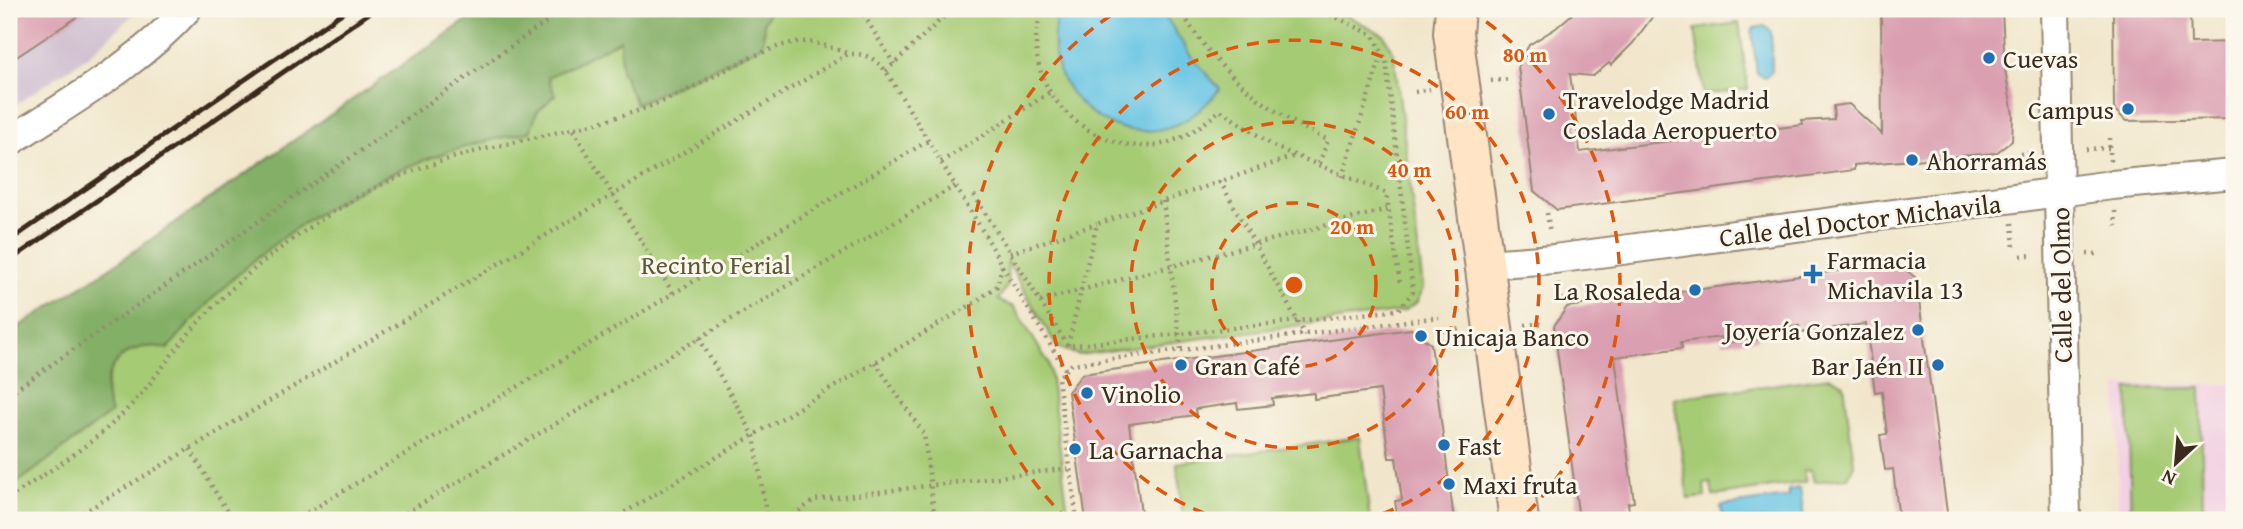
<svg xmlns="http://www.w3.org/2000/svg" width="2243" height="529" viewBox="0 0 2243 529" font-family="'Gentium Book Plus',serif">
	<rect width="100%" height="100%" fill="#fbf7ec"/>
	<filter id="ink" filterUnits="userSpaceOnUse"><feTurbulence type="fractalNoise" baseFrequency=".0143" numOctaves="2"/><feDisplacementMap in="SourceGraphic" scale="14" xChannelSelector="R" yChannelSelector="G"/><feConvolveMatrix kernelMatrix="1 2 1 2 8 2 1 2 1" color-interpolation-filters="sRGB"/></filter>
	<filter id="wash" filterUnits="userSpaceOnUse"><feTurbulence type="fractalNoise" baseFrequency=".00686" numOctaves="4" result="noise"/><feDisplacementMap in="SourceGraphic" scale="28" xChannelSelector="R" yChannelSelector="G"/><feGaussianBlur stdDeviation="1.57" result="paint"/><feColorMatrix in="noise" values="0 0 0 0 0 0 0 0 0 0 0 0 0 0 0 0 0 1.4 0 .05"/><feComposite in="paint" operator="in"/></filter>
	<g filter="url(#wash)">
		<rect width="100%" height="100%" fill="#f1e6cb"/>
		<!-- built -->
		<path fill="#f2d0e2" d="M2234 384V514L2225 520H2118L2117 386Z"/>
		<!-- industrial -->
		<path fill="#cfbed0" d="M9 9H139L88 56 9 109Z"/>
		<!-- green -->
		<path fill="#a6cb75" stroke="#707a4a" stroke-width="2" d="M484 9H1335L1384 35 1394 54 1423 288 1417 302 1404 311 1078 355 1057 347 1007 261 1008 285 998 300 1014 307 1049 364 1069 520H9V333L110 268Z
			M1739 23 1748 89 1704 95 1695 29Z
			M1830 377 1844 384 1854 464 1848 477 1814 482 1811 470 1803 471 1806 482 1713 496 1711 483 1704 484 1705 497 1688 499 1674 398Z
			M2201 388 2203 520H2131L2128 389Z
			M1360 437 1370 520H1183L1177 463Z"/>
		<!-- forest -->
		<path fill="#84af66" stroke="#606c42" stroke-width="2" d="M483 9H770L764 22 763 45 636 104 621 70 620 40 548 77 555 95 537 112 530 132C385 156 259 235 168 349 126 337 94 372 111 413L9 489V333L110 268Z"/>
		<!-- water -->
		<path fill="#66c4e4" stroke="#507781" stroke-width="2" d="M1060 9H1161L1190 55 1220 89C1206 105 1191 121 1169 127 1099 149 1033 76 1060 9Z
			M1765 26 1771 31 1772 71 1765 78 1757 73 1752 32 1754 28Z
			M1800 488 1804 520H1723L1721 506 1789 497 1788 490Z"/>
		<g id="blocks">
			<!-- building -->
			<path fill="#da9fb1" d="M9 9H89L9 62Z
				M1578 9H1658L1633 43 1611 65 1609 63 1593 76 1570 74 1580 152 1803 125 1802 121 1834 119 1833 106 1849 104 1882 134 1881 9H2002L2005 69 2013 115 2012 141 1996 153 1854 165V170L1557 210 1534 191 1518 66 1529 45 1556 28Z
				M2113 9H2190L2191 43 2234 42V119L2126 121 2114 109Z
				M1897 263 1916 278 1948 520H1899L1893 469 1885 470 1880 435 1887 434 1882 391 1875 392 1866 324 1800 333 1799 326 1757 332 1758 339 1723 343 1722 337 1681 342 1682 348 1615 357 1634 502 1628 503 1630 520H1579L1554 326 1567 307Z
				M1411 329 1431 344 1454 520H1398L1395 501 1402 500 1396 458H1389L1380 390 1314 399V393L1272 398 1273 405 1238 409 1237 403 1195 409 1196 415 1129 424 1142 520H1086L1068 392 1082 374Z"/>
		</g>
	</g>
	<g filter="url(#ink)">
		<use href="#blocks" fill-opacity="0" stroke="#968874" stroke-width="2"/>
		<g fill="none" stroke-linecap="round" stroke-linejoin="round">
			<defs>
				<path id="street" d="M2055 9 2066 520
					M9 142C71 101 137 65 187 9
					M1485 264 1554 259 2112 185 2234 174"/>
				<path id="secondary" d="M1455 9 1453 33 1519 520"/>
			</defs>
			<!-- street casing -->
			<use href="#street" stroke="#968874" stroke-width="32"/>
			<!-- secondary casing -->
			<use href="#secondary" stroke="#968874" stroke-width="42"/>
			<!-- path -->
			<path stroke="#968874" stroke-width="4.5" stroke-dasharray="2 5" stroke-linecap="butt" d="M860 9 894 64
				M1043 9C1015 76 1076 146 1144 146 1174 146 1198 130 1220 110L1275 147 1386 193 1400 283
				M1180 9C1214 69 1265 111 1328 140L1318 166
				M886 71 952 9
				M1491 81 1511 79
				M1415 92 1430 89
				M573 130 673 293
				M2086 149 2109 148
				M2020 154 2031 153
				M2110 161V137
				M941 162 1049 93
				M1342 177 1382 54
				M1220 181 1305 335
				M974 195 1068 346 1398 310 1413 292 1386 60 1373 35 1319 9
				M1163 201 1181 351
				M2115 211 2116 226
				M1547 213 1550 233
				M2012 223 2014 248
				M1010 253 1097 224
				M2087 254H2100
				M2021 256 2033 255
				M1002 266 1065 369
				M1558 283 1561 301
				M1040 301 1388 209
				M1525 325 1545 323
				M1443 331 1460 329
				M699 338 754 436 767 520
				M1068 345 1097 224 1295 156
				M875 362 924 434 935 520
				M9 394 565 9
				M190 449 232 520
				M9 498C52 469 99 441 134 402 155 379 171 354 191 331 236 278 295 234 355 199 446 144 553 142 651 106 699 89 742 55 791 43 808 38 831 48 847 53
				M71 520 848 54C866 53 874 58 886 71L991 245 1002 266 997 286 974 303 612 520
				M295 520 928 141
				M394 520 955 186
				M788 520 814 500 1071 468
				M1077 520 1058 378 1072 364 1439 317"/>
			<!-- street -->
			<use href="#street" stroke="#fff" stroke-width="28"/>
			<!-- secondary -->
			<use href="#secondary" stroke="#ffe4c6" stroke-width="38"/>
			<!-- rail -->
			<path stroke="#3b2a1e" stroke-width="5" d="M9 241 348 9
				M9 261 375 9"/>
		</g>
	</g>
	<!-- distance rings -->
	<g fill="none" stroke="#df570d" stroke-width="3.5" stroke-dasharray="12 9">
		<circle cx="1294" cy="285" r="82"/>
		<circle cx="1294" cy="285" r="163"/>
		<path d="M1224 520A245 245 0 1 1 1364 520"/>
		<path d="M1068 520A326 326 0 0 1 1119 10M1469 10A326 326 0 0 1 1520 520"/>
	</g>
	<!-- markers -->
	<g fill="#1f6fb2" stroke="#fbf7ec" stroke-width="2.5">
		<circle cx="1989" cy="58" r="7"/>
		<circle cx="2128" cy="109" r="7"/>
		<circle cx="1549" cy="114" r="7"/>
		<circle cx="1912" cy="160" r="7"/>
		<path d="M1809.5 263.5h7v7h7v7h-7v7h-7v-7h-7v-7h7z"/>
		<circle cx="1695" cy="290" r="7"/>
		<circle cx="1918" cy="330" r="7"/>
		<circle cx="1421" cy="336" r="7"/>
		<circle cx="1181" cy="365" r="7"/>
		<circle cx="1938" cy="365" r="7"/>
		<circle cx="1087" cy="393" r="7"/>
		<circle cx="1444" cy="445" r="7"/>
		<circle cx="1075" cy="449" r="7"/>
		<circle cx="1449" cy="484" r="7"/>
	</g>
	<g text-anchor="middle" dominant-baseline="central" stroke-width="6" stroke-linejoin="round" paint-order="stroke">
		<!-- poi labels -->
		<g font-size="26" fill="#3b2a1e" stroke="#fbf7ec" text-anchor="start">
			<text x="2003" y="58">Cuevas</text>
			<text x="1563" y="99">Travelodge Madrid<tspan x="1563" dy="30">Coslada Aeropuerto</tspan></text>
			<text x="2114" y="109" text-anchor="end">Campus</text>
			<text x="1926" y="160">Ahorramás</text>
			<text x="1827" y="259">Farmacia<tspan x="1827" dy="30">Michavila 13</tspan></text>
			<text x="1681" y="290" text-anchor="end">La Rosaleda</text>
			<text x="1904" y="330" text-anchor="end">Joyería Gonzalez</text>
			<text x="1435" y="336">Unicaja Banco</text>
			<text x="1195" y="365">Gran Café</text>
			<text x="1924" y="365" text-anchor="end">Bar Jaén II</text>
			<text x="1101" y="393">Vinolio</text>
			<text x="1458" y="445">Fast</text>
			<text x="1089" y="449">La Garnacha</text>
			<text x="1463" y="484">Maxi fruta</text>
		</g>
		<!-- street labels -->
		<g font-size="26" fill="#3b2a1e" stroke="#fbf7ec">
			<text transform="translate(1860 220) rotate(-7)">Calle del Doctor Michavila</text>
			<text transform="translate(2061 285) rotate(-91)">Calle del Olmo</text>
		</g>
		<!-- park labels -->
		<g font-size="26" fill="#5b5a38" stroke="#fbf7ec">
			<text x="716" y="264">Recinto Ferial</text>
		</g>
	</g>
	<circle cx="1294" cy="285" r="10" fill="#df570d" stroke="#fbf7ec" stroke-width="3.5"/>
	<g font-size="21" text-anchor="middle" font-weight="bold" fill="#df570d" stroke="#fbf7ec" stroke-width="6" stroke-linejoin="round" paint-order="stroke">
		<text x="1525" y="62">80 m</text>
		<text x="1467" y="119">60 m</text>
		<text x="1409" y="177">40 m</text>
		<text x="1352" y="234">20 m</text>
	</g>
	<!-- margin -->
	<rect width="2243" height="529" fill="none" stroke="#fbf7ec" stroke-width="35"/>
	<!-- north arrow -->
	<g transform="translate(2176 463) rotate(206)" stroke="#fbf7ec" stroke-width="5" paint-order="stroke">
	<path d="M0-5L12 26L0 18L-12 26Z" fill="#3b2a1e"/>
	<text y="-10" font-size="19" font-weight="bold" text-anchor="middle" fill="#3b2a1e">N</text>
	</g>
</svg>
